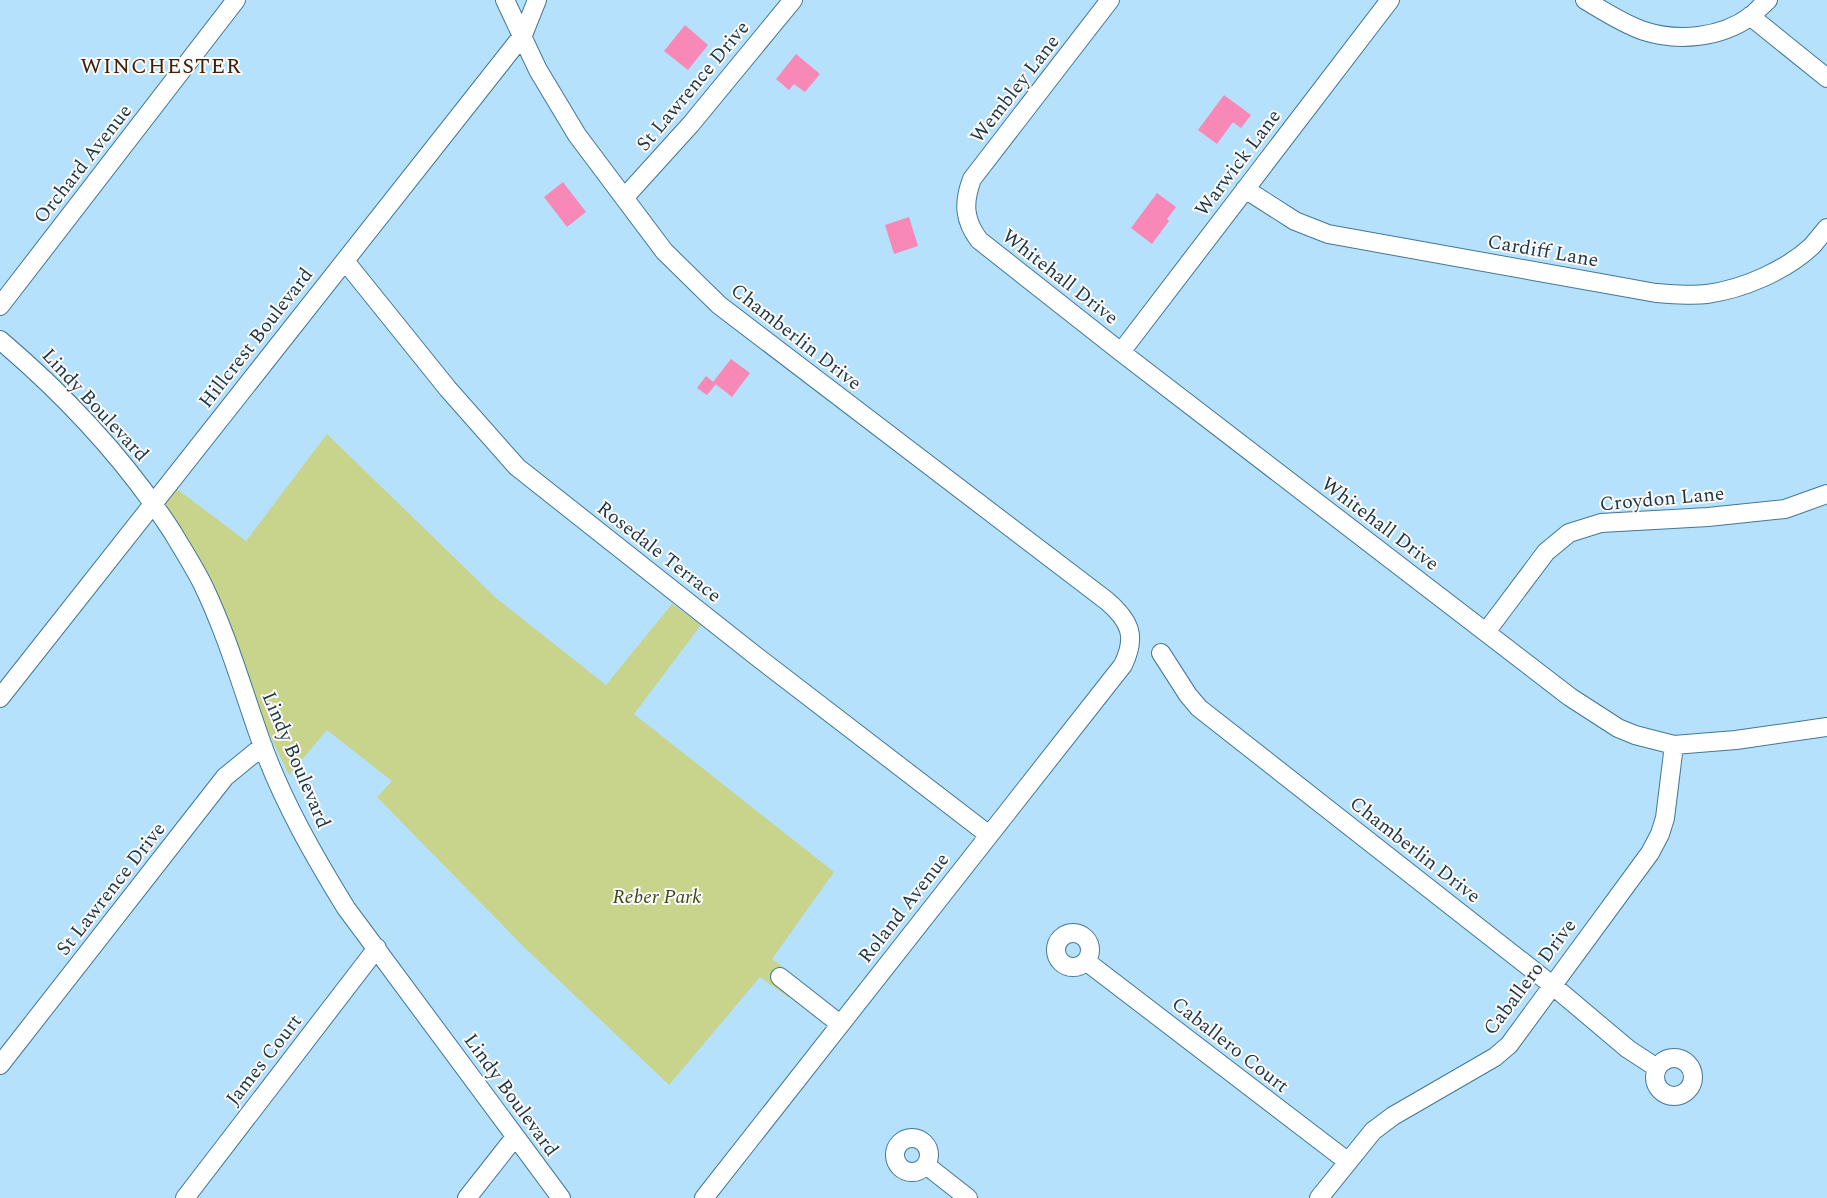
<svg xmlns="http://www.w3.org/2000/svg" width="1827" height="1198" viewBox="0 0 1827 1198" font-family="Spectral,serif">
	<rect width="100%" height="100%" fill="#b5e1fd"/>
	<!-- green -->
	<path fill="#c8d38b" d="M327 434 496 598 606 685 672 604 701 625 634 714 834 872 772 959 801 981 789 998 760 977 669 1085 524 947 377 797 392 781 327 730 289 775 156 499 173 486 246 541Z"/>
	<!-- building -->
	<path fill="#f888b5" d="M685 25 708 45 688 70 664 51Z
		M796 54 820 74 805 92 794 84 789 90 776 79Z
		M1224 95 1251 115 1241 128 1233 122 1217 144 1198 130Z
		M563 182 586 212 567 227 544 197Z
		M1157 193 1176 207 1167 219 1169 221 1152 244 1131 228Z
		M909 217 918 246 894 254 885 225Z
		M731 359 750 373 732 397 713 382Z
		M706 376 716 384 707 395 697 388Z"/>
	<g fill="none" stroke-linecap="round" stroke-linejoin="round">
		<defs>
			<path id="minor" d="M505 0 538 70 577 135 664 251 719 305 1107 601C1130 621 1137 636 1123 665L704 1198
				M1110 0 972 179C963 203 964 220 979 240L1121 352 1570 697 1618 728 1635 735 1674 745 1736 740 1827 727
				M1585 0C1604 11 1623 24 1644 31 1678 42 1721 38 1751 16 1757 11 1762 5 1768 0
				M1750 16 1827 78
				M1245 189 1295 221 1328 234 1656 293C1673 294 1690 296 1707 294 1743 289 1785 271 1812 246 1817 240 1822 234 1827 228
				M624 198 691 124 793 0
				M345 261 448 389 517 467 756 656 989 835
				M0 306 236 0
				M0 340C66 396 126 460 173 533 183 550 194 567 203 585 228 637 243 691 262 744 283 802 314 856 346 908L561 1198
				M1121 352 1390 0
				M1486 632 1546 552 1569 533 1601 523 1708 517 1785 509 1827 494
				M1161 653 1188 695 1199 708 1552 985 1628 1049 1657 1068
				M0 698 523 35 537 0
				M1056 950a17 17 0 1 1 34 0a17 17 0 1 1-34 0Z
				M1087 962 1347 1161
				M780 977 840 1024
				M1655 1077a19 19 0 1 1 38 0a19 19 0 1 1-38 0Z
				M0 1065 225 777 263 746
				M895 1155a17 17 0 1 1 34 0a17 17 0 1 1-34 0Z
				M926 1165 968 1198
				M185 1198 377 948
				M467 1198 515 1137
				M1319 1198 1373 1131 1393 1116 1495 1057 1509 1045 1650 853 1660 834 1665 818 1674 745"/>
		</defs>
		<!-- minor casing -->
		<use href="#minor" stroke="#427796" stroke-width="20"/>
		<!-- minor -->
		<use href="#minor" stroke="#fff" stroke-width="18"/>
	</g>
	<g text-anchor="middle" dominant-baseline="central" stroke-width="4" stroke-linejoin="round" paint-order="stroke">
		<!-- street labels -->
		<g font-size="20" fill="#1f3643" stroke="#fbfbfb">
			<text transform="translate(693 86) rotate(-50)">St Lawrence Drive</text>
			<text transform="translate(1015 89) rotate(-52)">Wembley Lane</text>
			<text transform="translate(1238 163) rotate(-53)">Warwick Lane</text>
			<text transform="translate(83 164) rotate(-52)">Orchard Avenue</text>
			<text transform="translate(1543 251) rotate(10)">Cardiff Lane</text>
			<text transform="translate(1060 277) rotate(38)">Whitehall Drive</text>
			<text transform="translate(796 337) rotate(38)">Chamberlin Drive</text>
			<text transform="translate(256 338) rotate(-52)">Hillcrest Boulevard</text>
			<text transform="translate(95 405) rotate(47)">Lindy Boulevard</text>
			<text transform="translate(1662 499) rotate(-5)">Croydon Lane</text>
			<text transform="translate(1380 524) rotate(37)">Whitehall Drive</text>
			<text transform="translate(659 552) rotate(38)">Rosedale Terrace</text>
			<text transform="translate(296 760) rotate(67)">Lindy Boulevard</text>
			<text transform="translate(1415 850) rotate(38)">Chamberlin Drive</text>
			<text transform="translate(111 889) rotate(-52)">St Lawrence Drive</text>
			<text transform="translate(904 908) rotate(-52)">Roland Avenue</text>
			<text transform="translate(1530 977) rotate(-53)">Caballero Drive</text>
			<text transform="translate(1230 1045) rotate(38)">Caballero Court</text>
			<text transform="translate(264 1060) rotate(-52)">James Court</text>
			<text transform="translate(511 1095) rotate(54)">Lindy Boulevard</text>
		</g>
		<!-- park labels -->
		<g font-size="20" font-style="italic" fill="#414717" stroke="#fbfbfb">
			<text x="657" y="897">Reber Park</text>
		</g>
		<!-- quarter labels -->
		<g font-size="22" letter-spacing="1" fill="#412108" stroke="#fbfbfb">
			<text x="161" y="66">WINCHESTER</text>
		</g>
	</g>
</svg>
